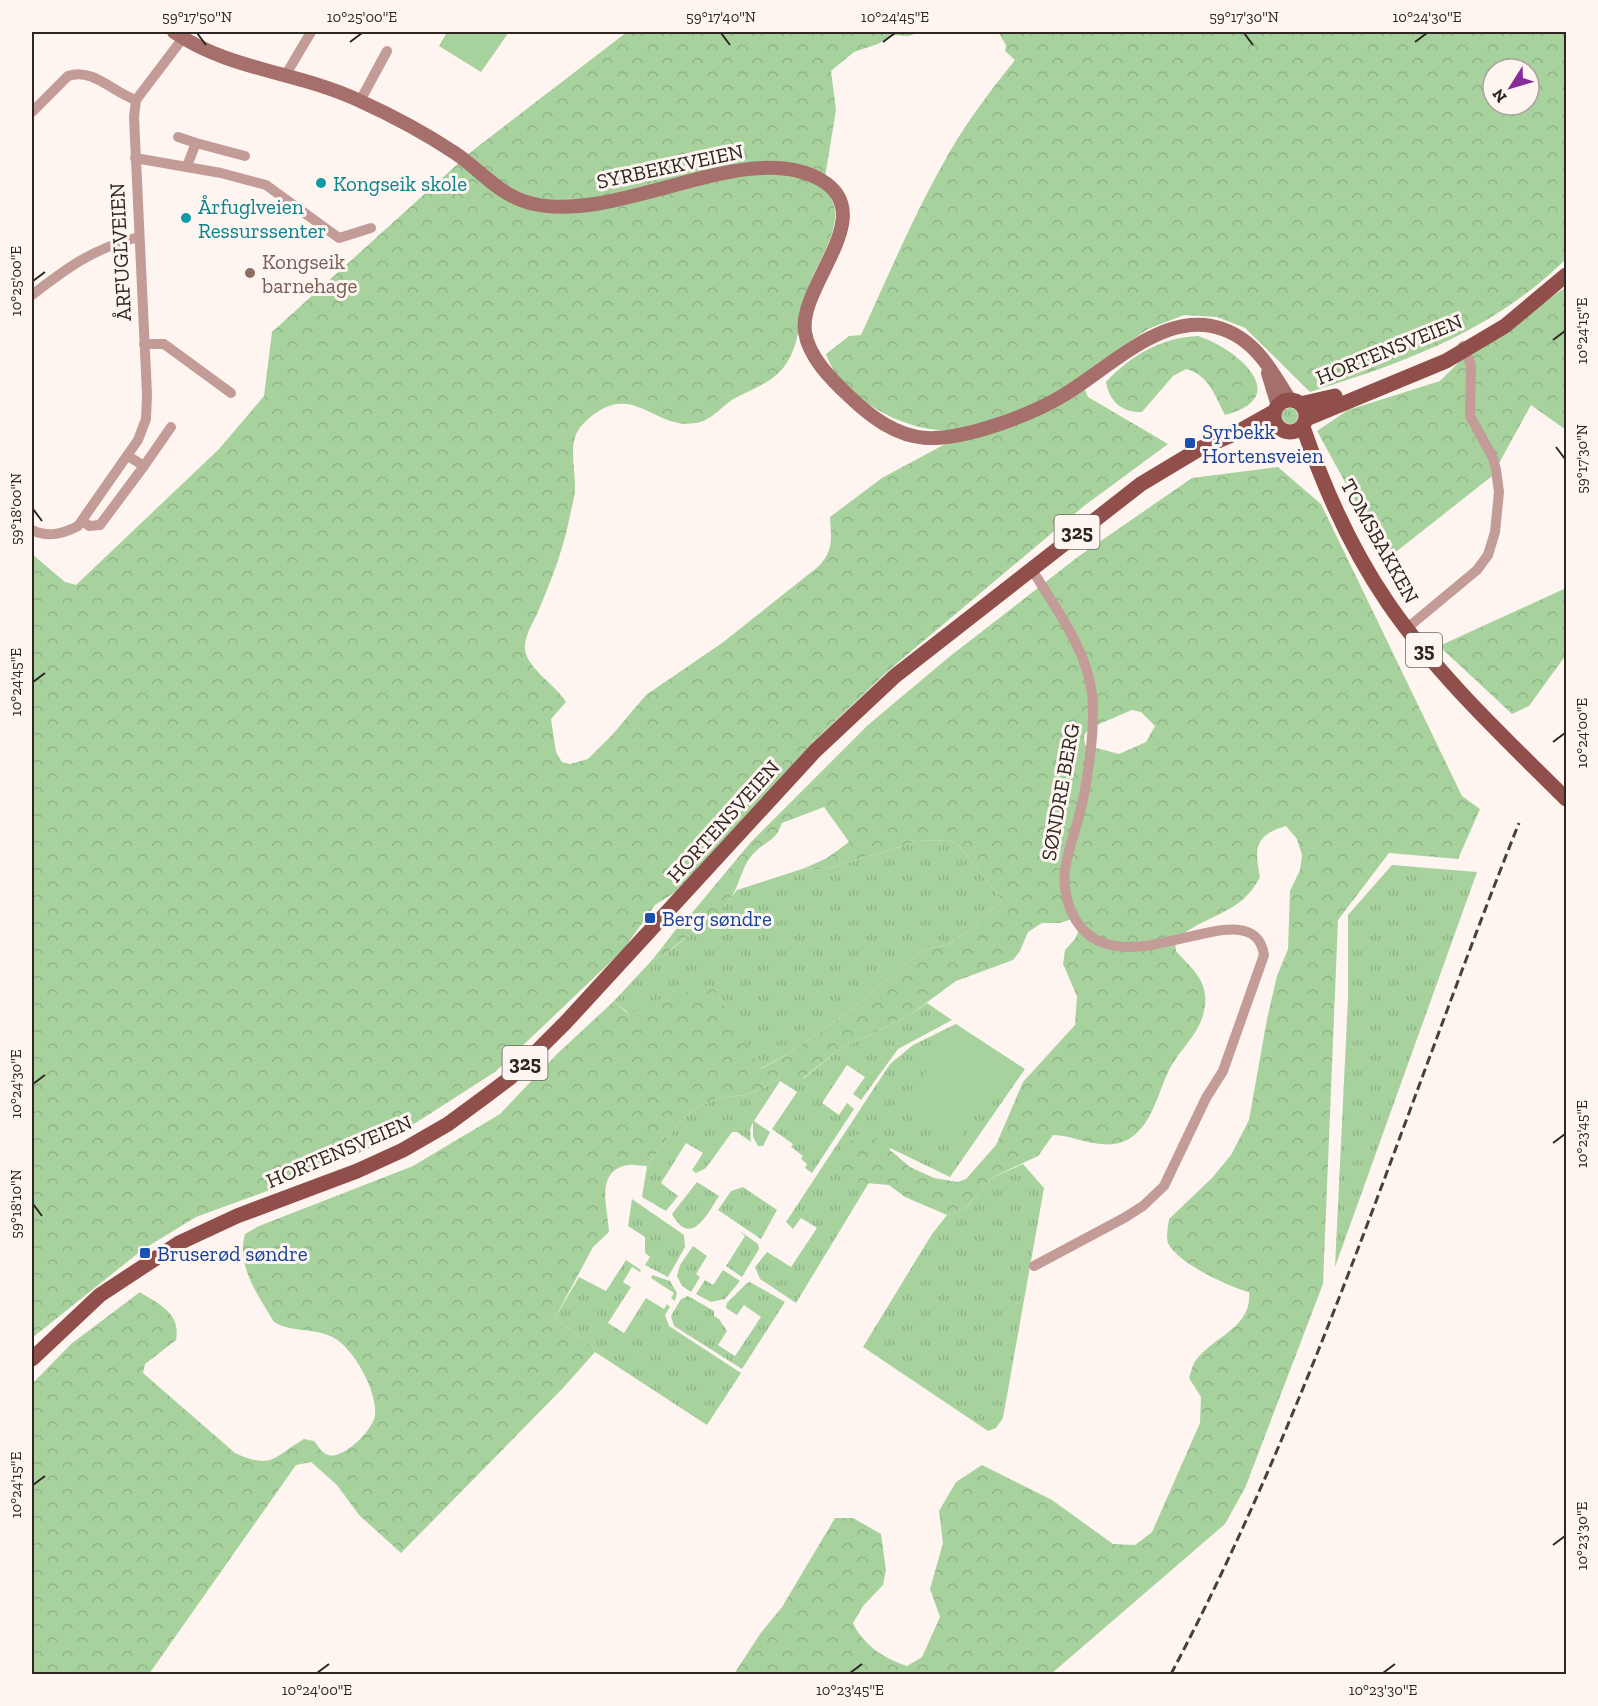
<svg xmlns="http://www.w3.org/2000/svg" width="1598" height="1706" viewBox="0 0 1598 1706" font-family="'Zilla Slab',serif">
	<defs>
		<pattern id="grass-tufts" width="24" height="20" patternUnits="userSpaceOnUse" patternTransform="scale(1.5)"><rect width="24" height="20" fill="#a7d29e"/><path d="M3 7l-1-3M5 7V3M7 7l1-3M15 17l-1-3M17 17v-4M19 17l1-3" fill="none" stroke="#90b488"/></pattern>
		<pattern id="forest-crowns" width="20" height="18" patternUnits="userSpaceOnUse" patternTransform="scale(1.5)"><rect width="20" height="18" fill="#a7d29e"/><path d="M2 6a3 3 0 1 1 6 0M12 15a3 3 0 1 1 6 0" fill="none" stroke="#90b488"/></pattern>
	</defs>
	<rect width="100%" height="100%" fill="#fef5f1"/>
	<!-- grass -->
	<path fill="url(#grass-tufts)" d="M1282 416a8 8 0 1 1 16 0a8 8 0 1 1-16 0Z
		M949 840 959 846 1002 900 965 934 949 944 921 951 852 1009 791 1052 760 1069 714 988 632 1013H628L614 1001 653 959 665 955 726 904 737 890 805 868 824 870 918 841Z
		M1392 865 1477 872 1335 1267 1348 998V915Z
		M927 1003 952 1020 898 1049 861 1100 853 1094 865 1077 847 1065 822 1103 839 1115 847 1103 854 1109 812 1173 805 1168 807 1164 801 1159 803 1156 791 1147 793 1144 772 1129 797 1092 780 1081 754 1121 770 1132 763 1146H758L753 1137V1122L750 1130 751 1142 737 1132H732L706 1168 696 1173 692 1170 703 1153 686 1143 661 1183 678 1196 666 1211 642 1197 647 1166 678 1124 694 1109 717 1098 744 1095 759 1090 781 1078H804L837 1051 911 1014Z
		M956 1024 1025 1069 950 1177 890 1148 796 1303 760 1279 755 1267 767 1252 791 1267 817 1228 801 1218 793 1229 786 1222 890 1064 913 1045Z
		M1023 1164 1044 1188 1003 1418 996 1428 988 1431 863 1347 932 1234 947 1215 967 1207 991 1178Z
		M697 1182 719 1196C708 1213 691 1249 672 1214Z
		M743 1187 777 1210 761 1239 718 1210 731 1191Z
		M632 1199 684 1235 685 1247 668 1277 645 1265 650 1257 645 1253V1237L628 1226Z
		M740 1231 758 1244 759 1249 742 1277 726 1266 745 1236Z
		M693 1246 707 1256 696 1274 700 1277 691 1292 682 1286 677 1276 680 1265Z
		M626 1260 641 1270 640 1272 632 1267 623 1282 631 1287 608 1323 624 1333 646 1298 664 1309 667 1304 670 1307 665 1315 669 1326 741 1373 707 1425 595 1352 591 1345 555 1318 579 1277 606 1291Z
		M723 1270 740 1281 725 1299 711 1302 696 1294 705 1280 713 1285Z
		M652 1275 670 1281 677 1293 675 1301 671 1298 674 1293 651 1278Z
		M750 1282 785 1302 742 1369 674 1326 671 1316 681 1299 688 1296 714 1311V1316L719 1319 727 1331 718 1345 735 1356 761 1317 744 1305 737 1315 726 1308 727 1303 747 1283Z"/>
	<!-- forest -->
	<path fill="url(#forest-crowns)" fill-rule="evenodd" d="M627 32H919L909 36 892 35 878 44 854 52 831 71 836 110 823 189C846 208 831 238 821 260 816 270 810 281 806 293 797 320 802 340 786 364 775 381 755 388 737 397 723 404 712 421 696 423 653 431 631 375 583 424 566 441 576 468 575 490 574 501 570 514 568 525 562 552 551 581 540 607 535 620 524 635 525 649 527 669 556 685 566 702L551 719 556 752 562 762 570 764 588 759 612 735 646 695 722 643 819 566C834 550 831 538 830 517L882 478 947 443 950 430C906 433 840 397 826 354L849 336 861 335C889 274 915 212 949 153 968 120 991 90 1015 60L1005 51 1006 45 998 32H1566V259C1493 331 1406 362 1310 392L1245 328 1217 317 1184 315 1148 329 1091 368 1082 383 1088 397 1168 444 1084 506 889 670 813 742 679 890 655 905 623 950 495 1072 389 1140 281 1186 196 1217 142 1250 32 1338V554L65 582 76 585 219 449 264 396 272 332 472 151ZM1493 69H1529V105H1493Z
		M1566 287V430L1531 405 1492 476 1387 559 1317 431 1348 410 1440 381 1466 355Z
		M1198 336C1236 348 1295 397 1225 415 1215 396 1209 375 1186 369L1173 376 1142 412C1122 413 1109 401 1106 382 1130 356 1162 337 1198 336Z
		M1278 467 1321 504 1462 796 1480 809 1458 859 1389 853 1338 920 1323 1284 1245 1488 1225 1524 1051 1674H734L760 1634 782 1607 835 1518H853L881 1534 886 1570 883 1585 863 1606 853 1623C863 1645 885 1659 907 1666L922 1657 940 1617 930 1589 943 1543 939 1511 956 1482 982 1465 1052 1500 1113 1544 1135 1545 1152 1532 1200 1423 1201 1397 1189 1378C1191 1373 1192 1365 1196 1360 1213 1337 1253 1327 1249 1292 1229 1287 1177 1263 1168 1243 1166 1237 1168 1226 1169 1219L1212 1178 1231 1155 1249 1120 1267 1019 1277 976 1288 949 1290 891 1300 870 1302 855 1297 839 1286 826C1255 835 1254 848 1260 877 1241 916 1203 914 1175 941L1176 951C1191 968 1208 980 1205 1005 1202 1033 1182 1046 1170 1068 1158 1091 1152 1129 1125 1141 1100 1151 1078 1136 1053 1135L1038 1156 991 1178 967 1207 947 1215 905 1197 889 1185 853 1182 842 1176V1152L857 1134 877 1139 910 1167 934 1178 958 1182 966 1179 996 1145 1023 1082 1075 1025 1077 996 1063 964 1065 950 1075 939 1081 925 1078 917 1060 923H1042L1028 932 1020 951 1013 960 956 981 911 1014 837 1051 803 1078 791 1085 781 1078 759 1090 744 1095 717 1098 694 1109 678 1124 647 1166C641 1166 634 1164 628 1165 594 1171 608 1208 609 1232L593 1247 555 1318 591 1345 595 1352 563 1388 401 1553 359 1515 337 1485 311 1462 296 1465 149 1674H32V1384L71 1344 140 1292C160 1305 181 1313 176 1340L145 1364 143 1373 235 1453C273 1470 273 1457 304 1439L314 1441C317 1444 321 1452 326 1454 341 1463 374 1429 375 1415 377 1392 357 1356 340 1342 321 1326 293 1334 274 1322 258 1295 236 1266 245 1234L259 1226 413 1166 500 1114 557 1054 614 1001 627 1013H632L668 995 714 988 761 1069 791 1052 852 1009 921 951 949 944 965 934 1002 900 959 846 949 840 918 841 824 870 805 868 827 858 849 842 824 807 782 823C776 841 767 840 755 852 740 866 740 890 726 904 708 923 684 937 665 955L653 959 684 919 691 914 751 842 868 725 949 657 1079 556 1192 478ZM1132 710 1141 712 1155 726 1146 742 1119 754 1085 745 1084 735 1090 728Z
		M1566 588V655L1529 706 1512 714 1439 646Z"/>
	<!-- green -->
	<path fill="#a7d29e" d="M447 32H509L481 72 439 46Z
		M954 1028 1009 1064 955 1145 901 1109Z"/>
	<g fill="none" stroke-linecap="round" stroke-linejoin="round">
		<!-- street -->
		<path stroke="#c39c98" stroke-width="10" d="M285 76 311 32
			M360 101 387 51
			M32 112 68 76C92 67 114 93 136 100L183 38
			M178 137 196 143
			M135 158 221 173 266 185 339 238 371 228
			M187 166 196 143 245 156
			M32 295C68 267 94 248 139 237
			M144 344H164L231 393
			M144 466 171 427
			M83 521 89 526 100 525 144 466 128 456
			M32 530C48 538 63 534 78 526L138 440 146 419 147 394 134 117 136 100
			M1031 568C1054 606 1087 649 1092 694 1096 727 1087 788 1078 820 1069 853 1056 878 1072 913 1113 1001 1252 881 1264 955L1223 1071 1206 1098 1164 1186 1143 1206 1124 1218 1034 1266
			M1406 629 1477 570 1488 555 1495 532 1499 492 1496 470 1493 458 1470 416 1471 365 1463 346"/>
		<!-- secondary -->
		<path stroke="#a66f6b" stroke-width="14" d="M174 32C229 70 298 72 358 100 391 115 425 133 455 153 482 171 500 197 534 204 622 223 746 137 821 180 881 215 798 285 805 332 809 358 832 380 850 397 871 417 896 436 926 438 965 440 1031 415 1064 395 1117 363 1181 292 1246 342 1265 357 1277 380 1290 400
			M1268 373 1278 406"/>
		<!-- primary -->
		<path stroke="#914f4b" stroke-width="15" d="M1274 416a16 16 0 1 1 32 0a16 16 0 1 1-32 0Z
			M1300 404 1335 396
			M1306 419 1446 361 1505 326 1566 275
			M1303 427C1324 488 1351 549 1388 603 1438 676 1504 737 1566 799
			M32 1359 100 1295 179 1243 237 1216 357 1171 403 1150 448 1124 486 1096 510 1078 566 1022 815 751 895 676 1141 484 1201 448 1234 434 1275 411"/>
		<!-- rail -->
		<path stroke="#47403b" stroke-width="3" stroke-dasharray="9 4.5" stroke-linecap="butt" d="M1171 1674C1315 1402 1405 1108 1519 823"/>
	</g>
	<!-- ticks -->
	<path fill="none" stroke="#2d2621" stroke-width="2" d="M197 33 206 45M721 33 730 45M1244 33 1253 45M350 42 362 33M883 42 895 33M1415 42 1427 33M33 281 45 272M1553 340 1565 331M1556 447 1565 459M33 509 42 521M33 682 45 673M1553 742 1565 733M33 1084 45 1075M1553 1143 1565 1134M33 1204 42 1216M33 1485 45 1476M1553 1545 1565 1536M317 1673 329 1664M850 1673 862 1664M1383 1673 1395 1664"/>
	<!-- markers -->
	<g fill="#0f9aa8" stroke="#fef5f1" stroke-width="2">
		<circle cx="321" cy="183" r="6"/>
		<circle cx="186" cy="218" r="6"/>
	</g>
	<circle fill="#8d6e63" stroke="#fef5f1" stroke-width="2" cx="250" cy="273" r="6"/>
	<g fill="#1a4fb4" stroke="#fef5f1" stroke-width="2">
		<rect x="1184" y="437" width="12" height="12" rx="3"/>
		<rect x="644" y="912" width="12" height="12" rx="3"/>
		<rect x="139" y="1247" width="12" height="12" rx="3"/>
	</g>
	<g text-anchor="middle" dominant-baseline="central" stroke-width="6" stroke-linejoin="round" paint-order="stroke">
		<!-- shield labels -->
		<g fill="#fef5f1" stroke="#6c645f" stroke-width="1.5">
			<rect x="1054.5" y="515" width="45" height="34" rx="4.5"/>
			<rect x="1406" y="633" width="36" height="34" rx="4.5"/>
			<rect x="502.5" y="1046" width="45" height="34" rx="4.5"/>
		</g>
		<g font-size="20" font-weight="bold" fill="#2d2621">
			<text x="1077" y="532">325</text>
			<text x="1424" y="650">35</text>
			<text x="525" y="1063">325</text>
		</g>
		<!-- street labels -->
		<g font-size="21" fill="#2d2621" stroke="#fef5f1">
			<text transform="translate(670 166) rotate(-12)">SYRBEKKVEIEN</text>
			<text transform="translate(120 252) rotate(-93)">ÅRFUGLVEIEN</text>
			<text transform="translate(1389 349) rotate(-22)">HORTENSVEIEN</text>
			<text transform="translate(1380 541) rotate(61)">TOMSBAKKEN</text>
			<text transform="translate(1060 792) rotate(-80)">SØNDRE BERG</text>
			<text transform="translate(723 821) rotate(-48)">HORTENSVEIEN</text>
			<text transform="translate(339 1151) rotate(-23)">HORTENSVEIEN</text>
		</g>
		<!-- culture labels -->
		<g font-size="21" fill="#0d838f" stroke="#fef5f1" text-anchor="start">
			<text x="333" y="183">Kongseik skole</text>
			<text x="198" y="206">Årfuglveien<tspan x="198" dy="24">Ressurssenter</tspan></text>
		</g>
		<!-- education labels -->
		<g font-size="21" fill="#785e54" stroke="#fef5f1" text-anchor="start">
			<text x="262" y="261">Kongseik<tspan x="262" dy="24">barnehage</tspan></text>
		</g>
		<!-- transit labels -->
		<g font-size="21" fill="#164399" stroke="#fef5f1" text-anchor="start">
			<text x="1202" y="431">Syrbekk<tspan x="1202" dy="24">Hortensveien</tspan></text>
			<text x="662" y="918">Berg søndre</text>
			<text x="157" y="1253">Bruserød søndre</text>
		</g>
	</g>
	<!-- border -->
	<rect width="1598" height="1706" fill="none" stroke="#fef5f1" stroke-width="66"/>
	<!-- north arrow -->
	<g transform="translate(1511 87) rotate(233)"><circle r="28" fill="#fef5f1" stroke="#aaa29e" stroke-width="1.5"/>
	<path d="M0-4.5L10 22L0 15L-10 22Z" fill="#872c98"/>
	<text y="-9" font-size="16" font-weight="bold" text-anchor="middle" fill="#2d2621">N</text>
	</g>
	<rect x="33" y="33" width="1532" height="1640" fill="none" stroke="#2d2621" stroke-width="2"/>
	<g font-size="15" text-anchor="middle" fill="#2d2621">
		<text x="197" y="22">59°17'50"N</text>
		<text x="362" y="22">10°25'00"E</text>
		<text x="721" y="22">59°17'40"N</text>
		<text x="895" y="22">10°24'45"E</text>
		<text x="1244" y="22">59°17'30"N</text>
		<text x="1427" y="22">10°24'30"E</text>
		<text transform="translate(16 281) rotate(-90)" y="5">10°25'00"E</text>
		<text transform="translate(1582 331) rotate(-90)" y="5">10°24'15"E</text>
		<text transform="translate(1582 459) rotate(-90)" y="5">59°17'30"N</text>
		<text transform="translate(16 509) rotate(-90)" y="5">59°18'00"N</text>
		<text transform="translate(16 682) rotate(-90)" y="5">10°24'45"E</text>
		<text transform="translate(1582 733) rotate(-90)" y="5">10°24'00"E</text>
		<text transform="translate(16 1084) rotate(-90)" y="5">10°24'30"E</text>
		<text transform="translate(1582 1134) rotate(-90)" y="5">10°23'45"E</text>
		<text transform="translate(16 1204) rotate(-90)" y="5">59°18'10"N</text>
		<text transform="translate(16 1485) rotate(-90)" y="5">10°24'15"E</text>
		<text transform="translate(1582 1536) rotate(-90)" y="5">10°23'30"E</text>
		<text x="317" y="1695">10°24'00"E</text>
		<text x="850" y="1695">10°23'45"E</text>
		<text x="1383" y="1695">10°23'30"E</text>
	</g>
</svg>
